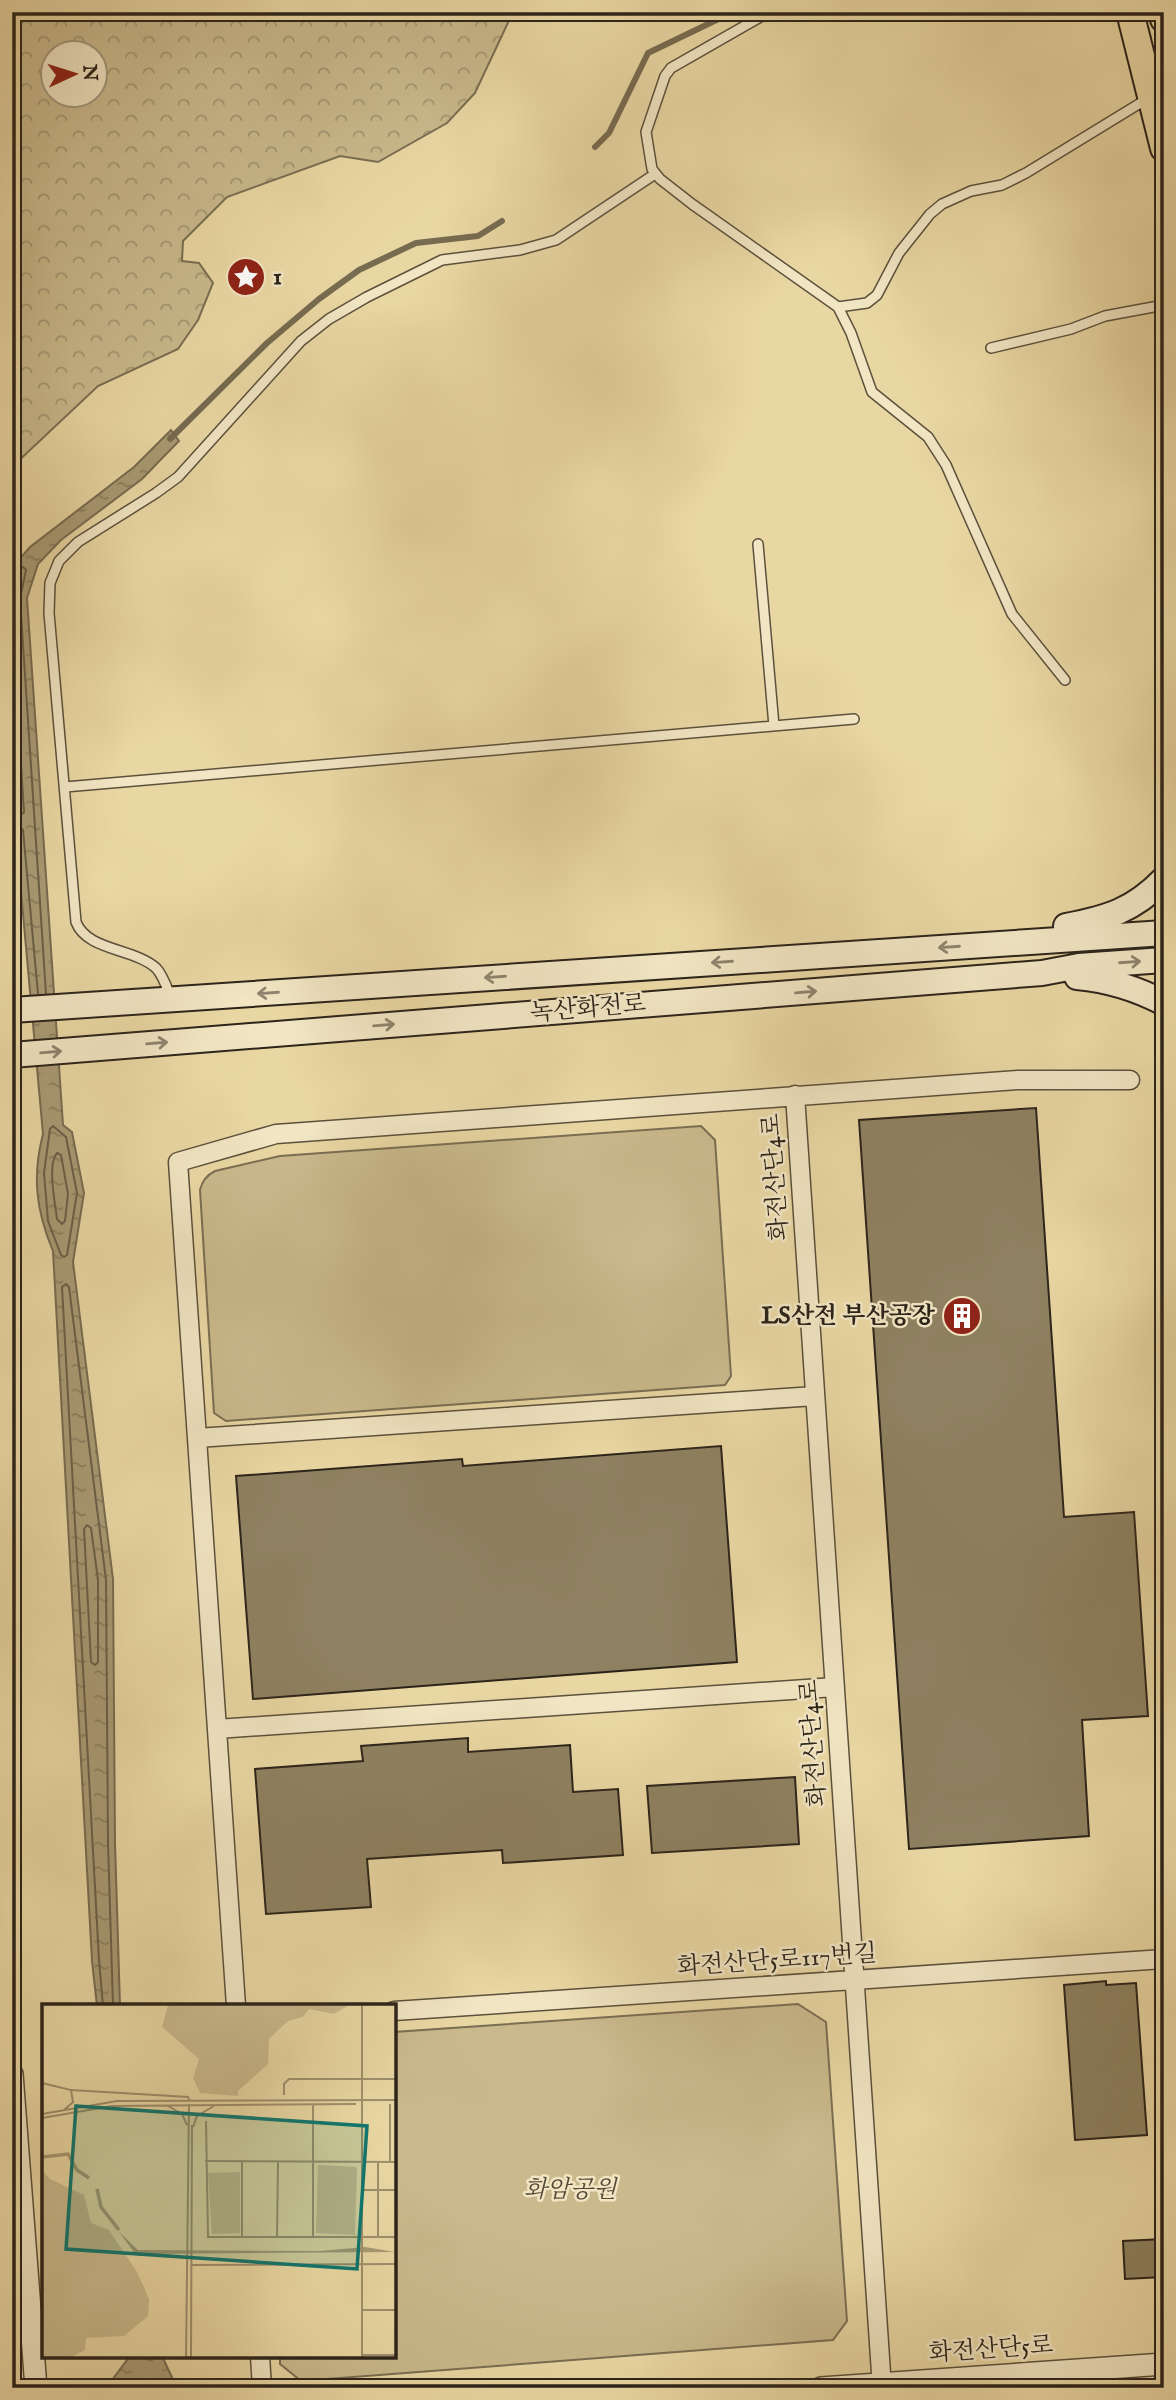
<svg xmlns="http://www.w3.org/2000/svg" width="1176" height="2400" viewBox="0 0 1176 2400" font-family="'IM FELL English','Noto Serif KR',serif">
	<defs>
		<pattern id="forest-crowns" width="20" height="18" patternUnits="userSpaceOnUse" patternTransform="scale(1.75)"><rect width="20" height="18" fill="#c9b98c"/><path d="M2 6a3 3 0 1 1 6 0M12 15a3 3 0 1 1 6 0" fill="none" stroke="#a39672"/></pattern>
		<pattern id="water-ripples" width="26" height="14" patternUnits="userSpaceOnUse" patternTransform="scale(1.75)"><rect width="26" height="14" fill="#a99a74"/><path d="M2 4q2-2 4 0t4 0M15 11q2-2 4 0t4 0" fill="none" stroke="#8a7d5e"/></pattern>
	</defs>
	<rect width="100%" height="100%" fill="#e9d7a3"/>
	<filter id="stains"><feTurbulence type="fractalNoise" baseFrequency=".00286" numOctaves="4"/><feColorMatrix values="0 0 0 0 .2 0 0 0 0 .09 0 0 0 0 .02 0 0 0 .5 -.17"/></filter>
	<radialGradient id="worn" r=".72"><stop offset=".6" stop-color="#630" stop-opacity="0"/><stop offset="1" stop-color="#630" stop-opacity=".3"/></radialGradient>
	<!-- green -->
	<path fill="#c9b98c" stroke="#7a6e53" stroke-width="2" d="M701 1126 715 1140 731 1376 725 1385 226 1421 214 1413 200 1190C202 1181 207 1175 215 1171L280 1156Z
		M798 2004 826 2022 847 2321 833 2340 301 2381 280 2364V2356H394V2032Z"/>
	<!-- forest -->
	<path fill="url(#forest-crowns)" stroke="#7a6e53" stroke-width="2" fill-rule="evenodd" d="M12 12H513L475 93 447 123 378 162 340 156 227 197 183 241 182 261 199 263 213 283 198 320 178 349 98 386 12 467ZM52 52H94V94H52Z"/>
	<!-- water -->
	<path fill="url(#water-ripples)" stroke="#776b50" stroke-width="2" d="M171 430 179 441 142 479 61 540 38 564 27 598 63 1125 72 1132 84 1193 73 1262 113 1579 115 1843 120 2006H97L92 1961 53 1251C36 1211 32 1176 43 1134L12 793V574L15 564 30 547 134 467Z
		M130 2356H162L177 2388H112V2380Z"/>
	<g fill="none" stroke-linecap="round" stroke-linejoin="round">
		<!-- shore -->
		<path stroke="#6a5f47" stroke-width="2" d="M12 571 23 567 26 570 20 599 46 994
			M12 620 24 812 21 815 12 814
			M12 823 19 825 23 830 38 994
			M53 1126 66 1137 77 1193 67 1255 64 1257 61 1255 48 1221 44 1173 50 1129Z
			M57 1153 61 1155 68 1194 65 1221 62 1224 57 1219C55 1202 47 1165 57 1153Z
			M87 1525 91 1528 98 1580V1662L95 1665 91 1662 84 1529Z
			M103 2006 99 1960 62 1287 66 1284 69 1287 106 1580 108 1843 113 2006"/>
		<!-- stream -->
		<path stroke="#776b50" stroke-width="6" d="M595 147 609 133 648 53 733 12
			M170 439 267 343 319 299 359 270 416 243 478 236 502 221"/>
	</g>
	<!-- building -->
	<path fill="#8e8161" stroke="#2c241a" stroke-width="2" d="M1036 1108 1064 1517 1134 1512 1148 1716 1082 1720 1089 1836 909 1849 859 1120Z
		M721 1446 737 1662 253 1699 236 1476 462 1459 463 1466Z
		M468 1738V1752L570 1745 573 1792 618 1789 623 1855 503 1863 502 1850 367 1859 371 1907 266 1914 255 1769 363 1761 361 1746Z
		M795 1777 799 1844 652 1853 647 1786Z
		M1106 1981V1985L1136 1983 1147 2135 1075 2140 1064 1985Z
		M1164 2239V2277L1125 2279 1123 2241Z"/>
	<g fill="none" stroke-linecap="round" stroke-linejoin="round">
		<defs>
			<path id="service" d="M769 12 671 68 665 76 646 132 652 169 660 179 692 204 838 307 851 333 872 392 928 437 946 465 1012 614 1065 680
				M838 307 867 303 877 295 899 253 930 214 942 204 971 191 1002 185 1026 173 1147 99
				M991 348 1071 329 1105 316 1164 305
				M758 544 774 726
				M65 787 854 719
				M171 998C167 988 163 975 156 968 134 948 87 951 76 922L49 613 50 583 59 561 78 542 156 493 178 477 301 341 329 319 367 297 442 260 520 250 556 240 655 174"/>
			<path id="minor" d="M795 1095 882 2388
				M197 1438 815 1396
				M217 1729 835 1687
				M236 2006 178 1162 276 1134 1018 1080H1130
				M394 2011 1164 1959
				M260 2356 262 2388"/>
			<path id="tertiary" d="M12 2074 36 2388
				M821 2388 1164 2364"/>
			<path id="secondary" d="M1066 926C1107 918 1133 911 1164 879
				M1077 977C1109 980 1136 988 1164 1003
				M12 1010 1164 933
				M12 1055 1042 973 1079 966 1164 960"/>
			<path id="primary" d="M1130 12 1164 148
				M1162 12 1164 19"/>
		</defs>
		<!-- service casing -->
		<use href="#service" stroke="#5b513c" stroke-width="12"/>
		<!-- minor casing -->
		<use href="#minor" stroke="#5b513c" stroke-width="21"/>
		<!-- tertiary casing -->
		<use href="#tertiary" stroke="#5b513c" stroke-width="24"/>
		<!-- secondary casing -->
		<use href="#secondary" stroke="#2c241a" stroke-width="28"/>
		<!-- primary casing -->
		<use href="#primary" stroke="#2c241a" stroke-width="30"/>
		<!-- service -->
		<use href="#service" stroke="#f1e5c3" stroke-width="9"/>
		<!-- minor -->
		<use href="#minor" stroke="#f1e5c3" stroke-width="18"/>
		<!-- tertiary -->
		<use href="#tertiary" stroke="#f1e5c3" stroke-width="21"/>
		<!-- secondary -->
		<use href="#secondary" stroke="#f1e5c3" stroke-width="24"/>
		<!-- primary -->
		<use href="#primary" stroke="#e9d7a3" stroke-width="26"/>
	</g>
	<!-- one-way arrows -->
	<defs><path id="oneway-shaft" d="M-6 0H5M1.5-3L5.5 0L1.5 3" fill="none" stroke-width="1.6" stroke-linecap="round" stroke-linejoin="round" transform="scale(1.75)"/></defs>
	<g stroke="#8e846e">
		<use href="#oneway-shaft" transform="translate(949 947) rotate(176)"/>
		<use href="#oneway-shaft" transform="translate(722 962) rotate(176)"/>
		<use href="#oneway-shaft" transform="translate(1130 962) rotate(-4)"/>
		<use href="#oneway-shaft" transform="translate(495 977) rotate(176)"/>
		<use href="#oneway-shaft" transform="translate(806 992) rotate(-5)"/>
		<use href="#oneway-shaft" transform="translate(268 993) rotate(176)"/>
		<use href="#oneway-shaft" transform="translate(384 1025) rotate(-5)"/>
		<use href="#oneway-shaft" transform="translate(157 1043) rotate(-5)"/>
		<use href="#oneway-shaft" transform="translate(51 1052) rotate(-5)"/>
	</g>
	<!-- icons -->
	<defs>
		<symbol id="sight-disc" viewBox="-11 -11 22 22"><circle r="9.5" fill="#8f2418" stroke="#f1e5c3"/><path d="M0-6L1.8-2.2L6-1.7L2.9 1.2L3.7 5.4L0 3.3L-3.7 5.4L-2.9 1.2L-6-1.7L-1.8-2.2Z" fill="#fff"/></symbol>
		<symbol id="building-disc" viewBox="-11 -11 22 22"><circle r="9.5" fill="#8f2418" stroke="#f1e5c3"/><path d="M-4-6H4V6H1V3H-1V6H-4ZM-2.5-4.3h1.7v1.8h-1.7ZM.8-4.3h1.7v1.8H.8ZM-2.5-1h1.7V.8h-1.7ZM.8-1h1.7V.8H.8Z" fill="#fff"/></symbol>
	</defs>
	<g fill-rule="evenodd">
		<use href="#sight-disc" x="224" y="255" width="44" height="44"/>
		<use href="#building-disc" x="940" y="1294" width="44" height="44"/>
	</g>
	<g text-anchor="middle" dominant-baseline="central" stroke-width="5" stroke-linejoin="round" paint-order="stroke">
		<!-- poi labels -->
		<g font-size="24" font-weight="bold" fill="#2c241a" stroke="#f1e5c3" text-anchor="start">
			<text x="273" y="277">1</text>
			<text x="935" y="1316" text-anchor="end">LS산전 부산공장</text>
		</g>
		<!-- street labels -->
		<g font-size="24" fill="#2c241a" stroke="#f1e5c3">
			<text transform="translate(588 1009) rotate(-5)">녹산화전로</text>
			<text transform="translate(776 1177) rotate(-94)">화전산단4로</text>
			<text transform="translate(814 1743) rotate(-94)">화전산단4로</text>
			<text transform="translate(777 1961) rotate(-4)">화전산단5로117번길</text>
			<text transform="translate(991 2350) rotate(-4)">화전산단5로</text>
		</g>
		<!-- park labels -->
		<g font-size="24" font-style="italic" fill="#534936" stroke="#f1e5c3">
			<text x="570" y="2190">화암공원</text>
		</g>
	</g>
	<!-- overview -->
	<g transform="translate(42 2004)">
		<rect width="354" height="354" fill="#e9d7a3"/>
		<path d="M276 161 315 163 313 231 274 229ZM198 168V229L170 230 166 169Z" fill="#c9b98c"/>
		<path d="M126 1H307L292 10 267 5 261 13 246 17 227 35 226 60 196 87V92L158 89 151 74 157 55 120 23ZM0 166 8 175 42 191 49 219 67 226 95 268 107 295 106 312 82 332 44 334 43 346 30 353H0Z" fill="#c9b98c"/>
		<path d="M77 228 96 246 278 247 323 243 353 248 100 250 92 248Z" fill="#a99a74"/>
		<path fill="none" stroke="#a99a74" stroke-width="3.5" d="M0 153 26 150 35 166 47 174M55 185 59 203 77 226"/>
		<path fill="none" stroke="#9d8f6c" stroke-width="2" d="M320 1V353M0 79 29 86 31 98 22 106M29 86 146 93 148 97M242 91V80L247 75H354M126 102 140 110 145 121M0 110 75 97 354 96M0 114 70 102 314 100M164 117 166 233H354M151 123 155 112 172 102M163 157 354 158M336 158V233M348 158V100M321 186H354M200 232V157M235 232 236 158M271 233V100M149 261 354 260M320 306H354M321 351H354M144 353 147 100M149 353 150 121"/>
		<path fill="#0f766e" fill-opacity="0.15" stroke="#0f766e" stroke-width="3.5" d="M34 102 325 122 315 265 24 245Z"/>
		<rect width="354" height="354" fill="none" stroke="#2c241a" stroke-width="3.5"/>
	</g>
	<!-- margin -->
	<rect width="1176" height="2400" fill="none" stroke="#e9d7a3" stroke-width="42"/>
	<rect x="14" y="14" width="1148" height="2372" fill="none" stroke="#2c241a" stroke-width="3.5"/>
	<rect x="21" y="21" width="1134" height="2358" fill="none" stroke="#2c241a" stroke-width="2"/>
	<!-- north arrow -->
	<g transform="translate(74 74) rotate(86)"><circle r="33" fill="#f1e5c3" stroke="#a2987f" stroke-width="2"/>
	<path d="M0-5L12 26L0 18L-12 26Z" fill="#8f2418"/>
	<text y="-10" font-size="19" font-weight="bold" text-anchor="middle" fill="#2c241a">N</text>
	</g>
	<rect width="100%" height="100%" filter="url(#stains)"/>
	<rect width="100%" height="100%" fill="url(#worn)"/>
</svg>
